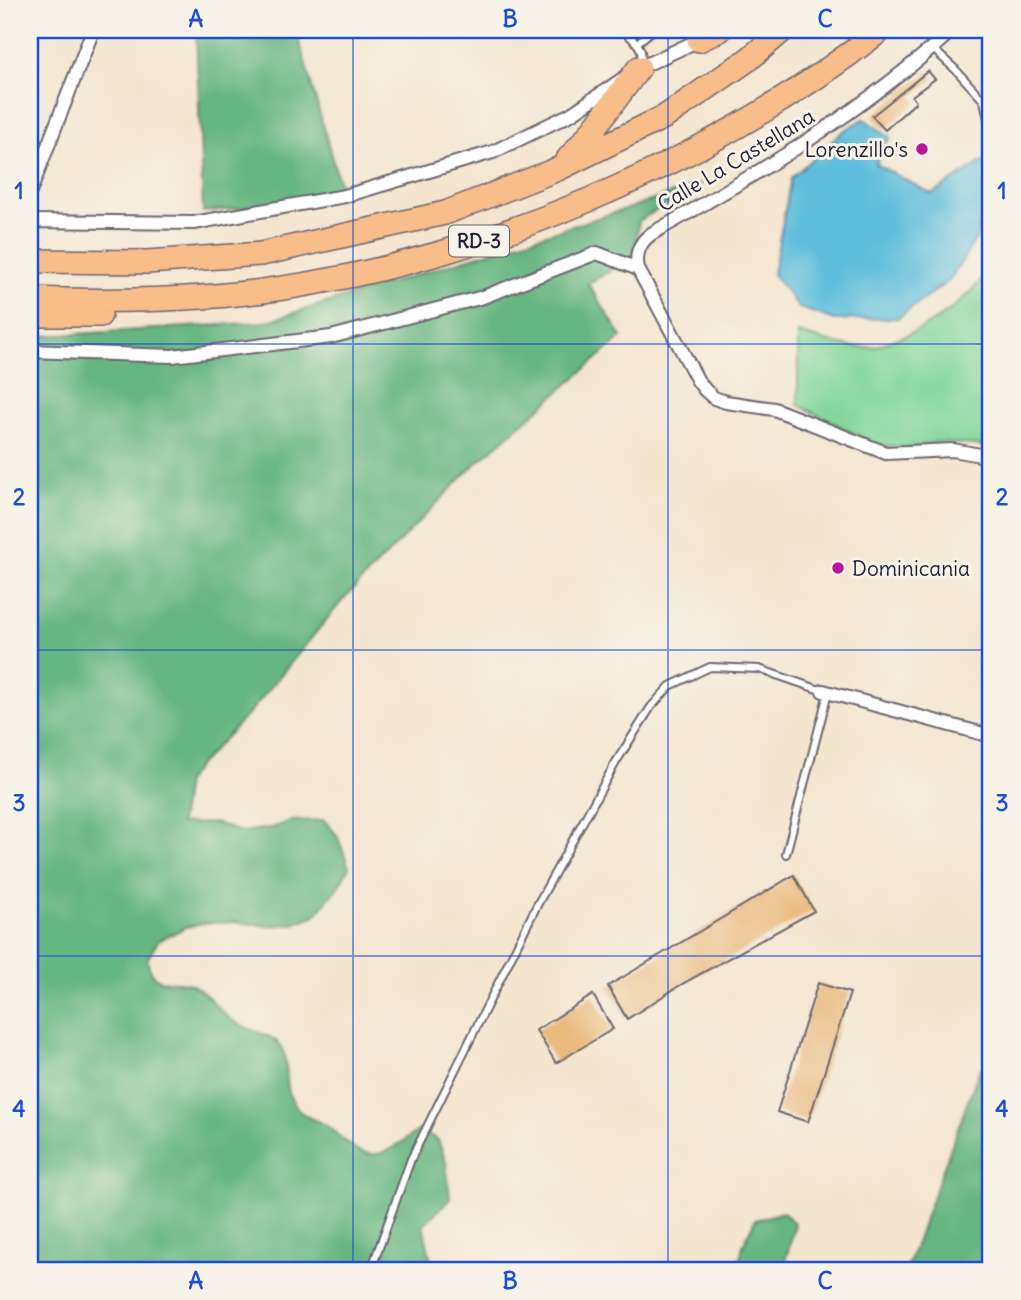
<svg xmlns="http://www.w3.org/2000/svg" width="1021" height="1300" viewBox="0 0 1021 1300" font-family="Delius,sans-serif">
	<rect width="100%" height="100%" fill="#f7f3e8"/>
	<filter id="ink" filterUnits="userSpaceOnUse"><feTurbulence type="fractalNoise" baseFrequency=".0143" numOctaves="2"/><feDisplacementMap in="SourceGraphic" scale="14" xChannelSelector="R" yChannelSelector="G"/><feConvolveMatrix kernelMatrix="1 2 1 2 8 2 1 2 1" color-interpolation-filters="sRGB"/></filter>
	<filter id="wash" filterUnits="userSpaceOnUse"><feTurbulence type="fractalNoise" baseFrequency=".00686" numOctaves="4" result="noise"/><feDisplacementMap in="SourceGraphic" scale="28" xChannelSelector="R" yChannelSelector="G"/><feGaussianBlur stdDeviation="1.57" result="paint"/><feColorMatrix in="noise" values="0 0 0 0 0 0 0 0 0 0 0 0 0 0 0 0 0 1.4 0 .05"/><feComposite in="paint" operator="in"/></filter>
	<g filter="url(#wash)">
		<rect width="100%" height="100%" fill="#f4e5cf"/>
		<!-- green -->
		<path fill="#7dd599" stroke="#507c6a" stroke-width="2" d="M991 269V448L976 445 937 442 911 448 877 445 798 405V333C821 339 848 350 872 347 879 346 886 342 893 340 934 327 964 302 991 269Z"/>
		<!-- forest -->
		<path fill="#66b681" stroke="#446c5e" stroke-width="2" d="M196 30H296L341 189 265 206 203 212Z
			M702 183 639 221 634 256 588 284 622 337 472 467 341 602 251 711 197 767 186 782 180 824 215 823 241 832 271 828 290 821 324 820 337 835 349 867 340 884 316 915 294 924 268 926 234 922 206 923 186 927 158 941 147 960C154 993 174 976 192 985 206 991 217 1008 228 1017 242 1029 257 1030 272 1038 294 1050 281 1084 293 1102 304 1120 312 1117 327 1126 338 1134 348 1147 361 1152 381 1161 403 1141 419 1130L438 1140 446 1162 450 1199 423 1225 433 1270H30V337L265 322 639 205Z
			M980 1068 991 1073V1270H906Z
			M783 1212 795 1224 783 1270H738L743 1245 755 1220Z"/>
		<!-- water -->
		<path fill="#5dbddb" stroke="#40708b" stroke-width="2" d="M864 119 890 137 876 164 932 194 991 156V160L977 237 950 280 898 318 835 320 799 308 773 274 791 178 843 131Z"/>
		<g id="blocks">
			<!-- building -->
			<path fill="#eaba7d" d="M928 71 935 79 912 96 916 102 885 130 872 116Z
				M794 875 814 911 682 984 627 1019 608 986Z
				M818 983 850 993 808 1122 777 1112Z
				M593 995 613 1029 556 1063 536 1030Z"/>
		</g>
	</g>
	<g filter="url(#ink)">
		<use href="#blocks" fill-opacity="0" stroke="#6c666f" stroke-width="2"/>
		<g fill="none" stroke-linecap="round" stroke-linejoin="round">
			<defs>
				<path id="lane" d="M623 30C634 41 646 47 640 65
					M637 43 653 30
					M932 48 956 70 984 101 991 132
					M786 854 828 693
					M371 1270 411 1159 536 907 616 762 651 707 670 686 710 667 759 669 823 691"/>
				<path id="street" d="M952 30C863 112 756 175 651 234 639 243 635 254 638 269L698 381 705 390 714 398 726 402 774 409 886 453 953 450 991 457
					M30 192 93 30
					M30 221 194 223 345 196 493 152 571 114 639 68 699 40
					M30 226 31 261
					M30 351 172 356 331 337 483 297 597 253 638 269
					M823 691 991 736"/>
				<path id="highway" d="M699 40 720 30
					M568 159 589 135 639 68
					M30 261 147 262 261 254 445 213 558 169 666 116 749 59 783 30
					M30 299C108 302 185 301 263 291 479 262 710 164 881 30
					M30 315H100"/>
			</defs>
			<!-- lane casing -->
			<use href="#lane" stroke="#6c666f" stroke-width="10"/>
			<!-- street casing -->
			<use href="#street" stroke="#6c666f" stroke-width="16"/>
			<!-- highway casing -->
			<use href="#highway" stroke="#6c666f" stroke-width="26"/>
			<!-- lane -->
			<use href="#lane" stroke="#fff" stroke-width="6"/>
			<!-- street -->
			<use href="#street" stroke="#fff" stroke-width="12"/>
			<!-- highway -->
			<use href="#highway" stroke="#f8bd89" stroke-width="23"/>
		</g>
	</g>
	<!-- grid -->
	<path fill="none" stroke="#1d4ed8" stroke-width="2" stroke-opacity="0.55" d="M353 30V1270M668 30V1270M30 344H991M30 650H991M30 956H991"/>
	<!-- markers -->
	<g fill="#b5179e" stroke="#f7f3e8" stroke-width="2.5">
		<circle cx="922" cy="149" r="7"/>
		<circle cx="838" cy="568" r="7"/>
	</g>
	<g text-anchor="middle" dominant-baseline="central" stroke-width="6" stroke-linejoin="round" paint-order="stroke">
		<!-- shield labels -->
		<rect fill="#f7f3e8" stroke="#62616f" stroke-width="2" x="449" y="225.5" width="60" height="31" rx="5"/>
		<g font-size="19" font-weight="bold" fill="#22223b">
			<text x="479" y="241">RD-3</text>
		</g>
		<!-- poi labels -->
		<g font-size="21" fill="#22223b" stroke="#f7f3e8" text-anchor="end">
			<text x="908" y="149">Lorenzillo's</text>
			<text x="852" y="568" text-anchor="start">Dominicania</text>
		</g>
		<!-- street labels -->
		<g font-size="21" fill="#22223b" stroke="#f7f3e8">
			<text transform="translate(736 160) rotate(-31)">Calle La Castellana</text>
		</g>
	</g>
	<!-- margin -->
	<rect width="1021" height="1300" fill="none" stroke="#f7f3e8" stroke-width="77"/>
	<rect x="38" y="38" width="944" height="1224" fill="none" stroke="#1d4ed8" stroke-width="2.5"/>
	<g font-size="23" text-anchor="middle" font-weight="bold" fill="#1d4ed8">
		<text x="196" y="27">A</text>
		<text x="510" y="27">B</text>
		<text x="825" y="27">C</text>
		<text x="19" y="199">1</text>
		<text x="1002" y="199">1</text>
		<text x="19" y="505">2</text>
		<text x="1002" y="505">2</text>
		<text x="19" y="811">3</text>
		<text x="1002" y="811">3</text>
		<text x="19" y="1117">4</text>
		<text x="1002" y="1117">4</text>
		<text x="196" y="1289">A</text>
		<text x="510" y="1289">B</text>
		<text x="825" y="1289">C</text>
	</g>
</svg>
